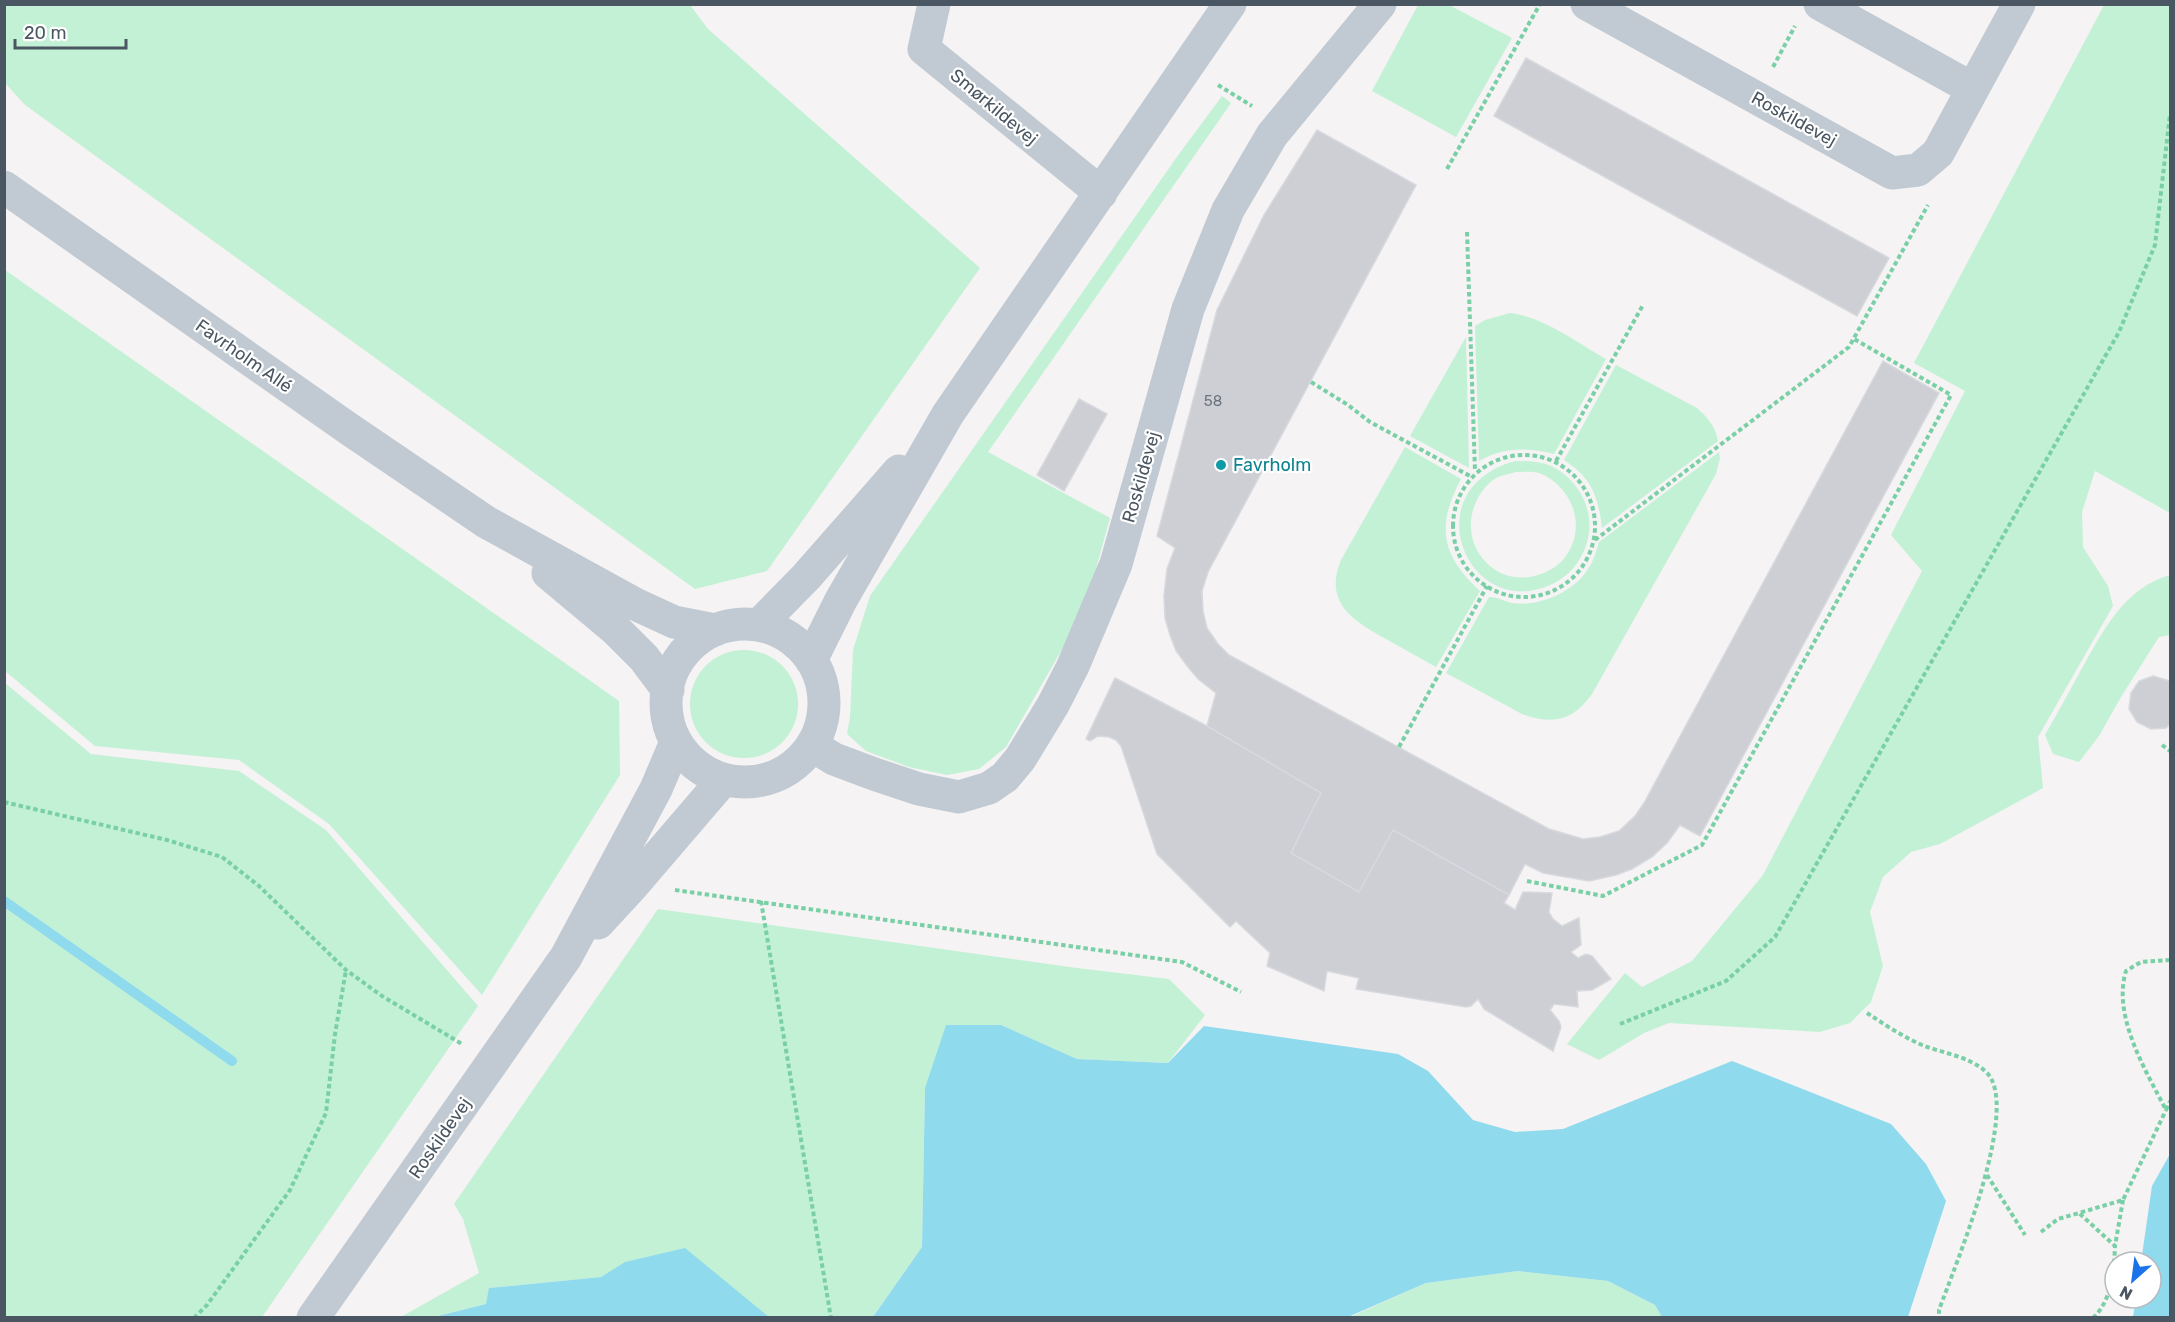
<svg xmlns="http://www.w3.org/2000/svg" width="2175" height="1322" viewBox="0 0 2175 1322" font-family="Rubik,sans-serif">
	<rect width="100%" height="100%" fill="#f5f3f3"/>
	<!-- green -->
	<path fill="#c3f1d5" fill-rule="evenodd" d="M5 4 690 5 708 29 980 268 767 571 695 589 25 105 5 83Z
		M1418 5H1449L1512 38 1456 137 1372 91Z
		M2104 5H2170V513L2095 471 2082 512 2083 547 2108 586 2113 606 2038 737 2043 788 1940 844 1911 852 1883 877 1870 912 1883 966 1871 1002 1850 1023 1820 1032 1669 1023 1644 1033 1599 1060 1567 1044 1625 973 1642 987 1692 961 1763 875 1922 571 1891 535 1965 391 1914 363Z
		M1222 96 1231 103 988 452 1110 518 1094 576 1065 644 1006 747 979 769 947 775 909 767 866 751 847 734 850 717 853 650 870 596 1179 154Z
		M5 270 619 701 620 775 482 995 329 824 239 760 95 746 5 671Z
		M1510 313C1542 316 1578 343 1606 359L1554 454C1528 447 1503 447 1479 461L1475 326 1485 320Z
		M1466 337 1469 468 1410 436Z
		M1616 365 1697 408C1708 418 1715 426 1718 441L1602 528C1598 496 1592 478 1564 460Z
		M1405 447 1461 479C1436 526 1441 555 1480 591L1436 667C1419 658 1403 648 1386 639 1354 621 1323 603 1341 560Z
		M1719 452 1720 458 1716 474 1592 694C1573 721 1553 725 1522 714L1446 673 1489 597C1498 597 1503 601 1512 603 1538 607 1571 593 1586 572 1593 563 1596 552 1599 542Z
		M1515 461C1527 461 1539 461 1551 466 1579 479 1596 512 1587 542 1582 561 1569 577 1550 585 1468 622 1412 490 1515 461ZM1516 472C1523 472 1532 471 1539 473 1570 485 1586 522 1569 551 1563 562 1556 567 1546 572 1497 595 1452 543 1479 496 1484 488 1490 481 1498 477 1503 475 1510 474 1516 472Z
		M2170 575V635L2159 637 2121 697 2099 736 2079 762 2053 754 2045 735C2057 714 2069 692 2081 670 2103 631 2124 588 2170 575Z
		M690 704a54 54 0 1 1 108 0a54 54 0 1 1-108 0Z
		M5 683 91 754 239 771 326 830 478 1006 262 1317H5Z
		M658 909 1077 968 1169 979 1205 1015 1168 1063 1077 1059 1001 1025 925 1088 922 1247 873 1317H769L764 1313 626 1262 601 1277 490 1288 486 1304 434 1317 399 1318 479 1273 463 1219 454 1204Z
		M1518 1271 1608 1281 1655 1305 1662 1317 1348 1318 1426 1283Z"/>
	<!-- water -->
	<path fill="#90daee" d="M946 1025H1001L1077 1059 1168 1063 1204 1026 1398 1054 1428 1071 1473 1120 1515 1132 1563 1129 1732 1061 1891 1124 1926 1164 1946 1201 1908 1317H1662L1655 1305 1608 1281 1518 1271 1426 1283 1348 1317H873L922 1247 925 1088Z
		M2170 1154V1317H2133L2136 1298H2151V1262H2141L2152 1186Z
		M685 1248 769 1317H434L486 1304 489 1288 601 1277 625 1262Z"/>
	<g fill="none" stroke-linecap="round" stroke-linejoin="round">
		<!-- stream -->
		<path stroke="#90daee" stroke-width="10" d="M4 901 232 1061"/>
	</g>
	<!-- building -->
	<path fill="#cdcfd5" stroke="#d7d9de" stroke-width="1.5" d="M1526 58 1889 258 1857 316 1494 116Z
		M1317 130 1416 185 1208 572 1202 591 1203 611 1207 628 1218 644 1229 655 1549 829 1583 839 1600 837 1619 831 1635 816 1644 803 1883 361 1939 393 1700 836 1680 825 1667 843 1652 857 1632 869 1616 875 1589 881 1543 873 1525 864 1509 895 1393 830 1359 892 1291 853 1321 793 1207 726 1216 693 1198 679 1188 667 1176 651 1170 635 1165 618 1164 596 1167 569 1175 548 1157 536 1217 310 1264 215Z
		M1079 399 1107 414 1064 491 1037 475Z
		M2153 676 2170 681V724L2166 728 2151 729 2137 722 2129 709 2131 693 2139 681Z
		M1115 678 1207 726 1321 793 1291 853 1359 892 1393 830 1509 895 1504 903 1515 910 1523 892 1552 893 1549 912 1553 919 1562 926 1579 918 1581 945 1571 952 1578 958 1586 954 1592 956 1611 979 1592 990 1577 991 1578 1007 1554 1004 1550 1010 1559 1021 1561 1027 1553 1051 1484 1009 1478 999 1471 1006 1466 1007 1356 989 1359 978 1327 971 1324 991 1267 966 1270 953 1236 921 1230 927 1157 854 1121 746 1116 740 1109 737 1098 736 1090 741 1086 739Z"/>
	<g fill="none" stroke-linecap="round" stroke-linejoin="round">
		<!-- path -->
		<path stroke="#7ad0a6" stroke-width="4" stroke-dasharray="4.5 3" stroke-linecap="butt" d="M1773 67 1795 26
			M1218 85 1252 106
			M1447 169 1540 4
			M1467 232 1475 471
			M1311 382 1348 405 1370 422 1470 476
			M1453 526a71 71 0 1 1 142 0a71 71 0 1 1-142 0Z
			M1556 461 1643 305
			M1595 540 1849 347 1928 205
			M2162 745 2170 751
			M1399 747 1487 586
			M4 802 167 840 222 857 259 886 346 970 382 996 462 1044
			M1527 881 1603 896 1702 845 1951 395 1854 339
			M675 890 1182 962 1241 992
			M761 901 831 1318
			M2170 960 2141 962 2126 971C2112 1016 2146 1071 2166 1110L2170 1101
			M1867 1013C1884 1024 1903 1037 1922 1045 1942 1053 1968 1056 1985 1071 2024 1103 1954 1268 1939 1310V1318
			M1620 1024 1726 981 1775 937 2119 332 2155 245 2170 114
			M1987 1175 2025 1235
			M2123 1200 2115 1246 2079 1213 2123 1200 2166 1110
			M2041 1232 2058 1219 2079 1213
			M194 1318 207 1305 290 1190 326 1113 335 1034 346 970
			M2093 1318C2112 1300 2114 1271 2115 1246"/>
		<!-- minor -->
		<path stroke="#c1cad2" stroke-width="33" d="M934 4 924 49 1101 193
			M1587 4 1892 173 1918 170 1938 153 2019 4
			M1820 4 1973 89
			M4 187 349 429 486 522 635 604 674 622 715 630
			M548 573 615 629 644 658 668 690
			M666 703a79 79 0 1 1 158 0a79 79 0 1 1-158 0Z
			M759 625 806 577 899 471
			M811 660 841 600 948 414 1230 4
			M813 746 834 759 874 774 919 789 959 797 989 788 1005 777 1020 759 1053 705 1073 666 1116 564 1188 309 1228 210 1272 135 1380 4
			M598 923 633 885 723 780
			M313 1318 566 957 656 789 676 742"/>
	</g>
	<!-- markers -->
	<circle fill="#0f9aa8" stroke="#fff" stroke-width="2" cx="1221" cy="465" r="6"/>
	<g text-anchor="middle" dominant-baseline="central" stroke-width="4.5" stroke-linejoin="round" paint-order="stroke">
		<!-- number labels -->
		<g font-size="15" fill="#6b747e">
			<text x="1213" y="401">58</text>
		</g>
		<!-- street labels -->
		<g font-size="18" fill="#4a5661" stroke="#fff">
			<text transform="translate(994 107) rotate(40)">Smørkildevej</text>
			<text transform="translate(1794 119) rotate(29)">Roskildevej</text>
			<text transform="translate(244 356) rotate(35)">Favrholm Allé</text>
			<text transform="translate(1141 477) rotate(-74)">Roskildevej</text>
			<text transform="translate(440 1138) rotate(-55)">Roskildevej</text>
		</g>
		<!-- culture labels -->
		<g font-size="18" fill="#0d838f" stroke="#fff" text-anchor="start">
			<text x="1233" y="465">Favrholm</text>
		</g>
	</g>
	<!-- border -->
	<rect width="2175" height="1322" fill="none" stroke="#4a5661" stroke-width="12"/>
	<!-- north arrow -->
	<g transform="translate(2133 1280) rotate(208)"><circle r="28" fill="#ffffff" stroke="#b7bbc0" stroke-width="1.5"/>
	<path d="M0-4.5L10 22L0 15L-10 22Z" fill="#1a73e8"/>
	<text y="-9" font-size="16" font-weight="bold" text-anchor="middle" fill="#4a5661">N</text>
	</g>
	<!-- scale -->
	<path d="M15 39v9h111v-9" fill="none" stroke="#4a5661" stroke-width="3"/>
	<text x="24" y="39" font-size="18" fill="#4a5661" stroke="#ffffff" stroke-width="4.5" paint-order="stroke">20 m</text>
</svg>
